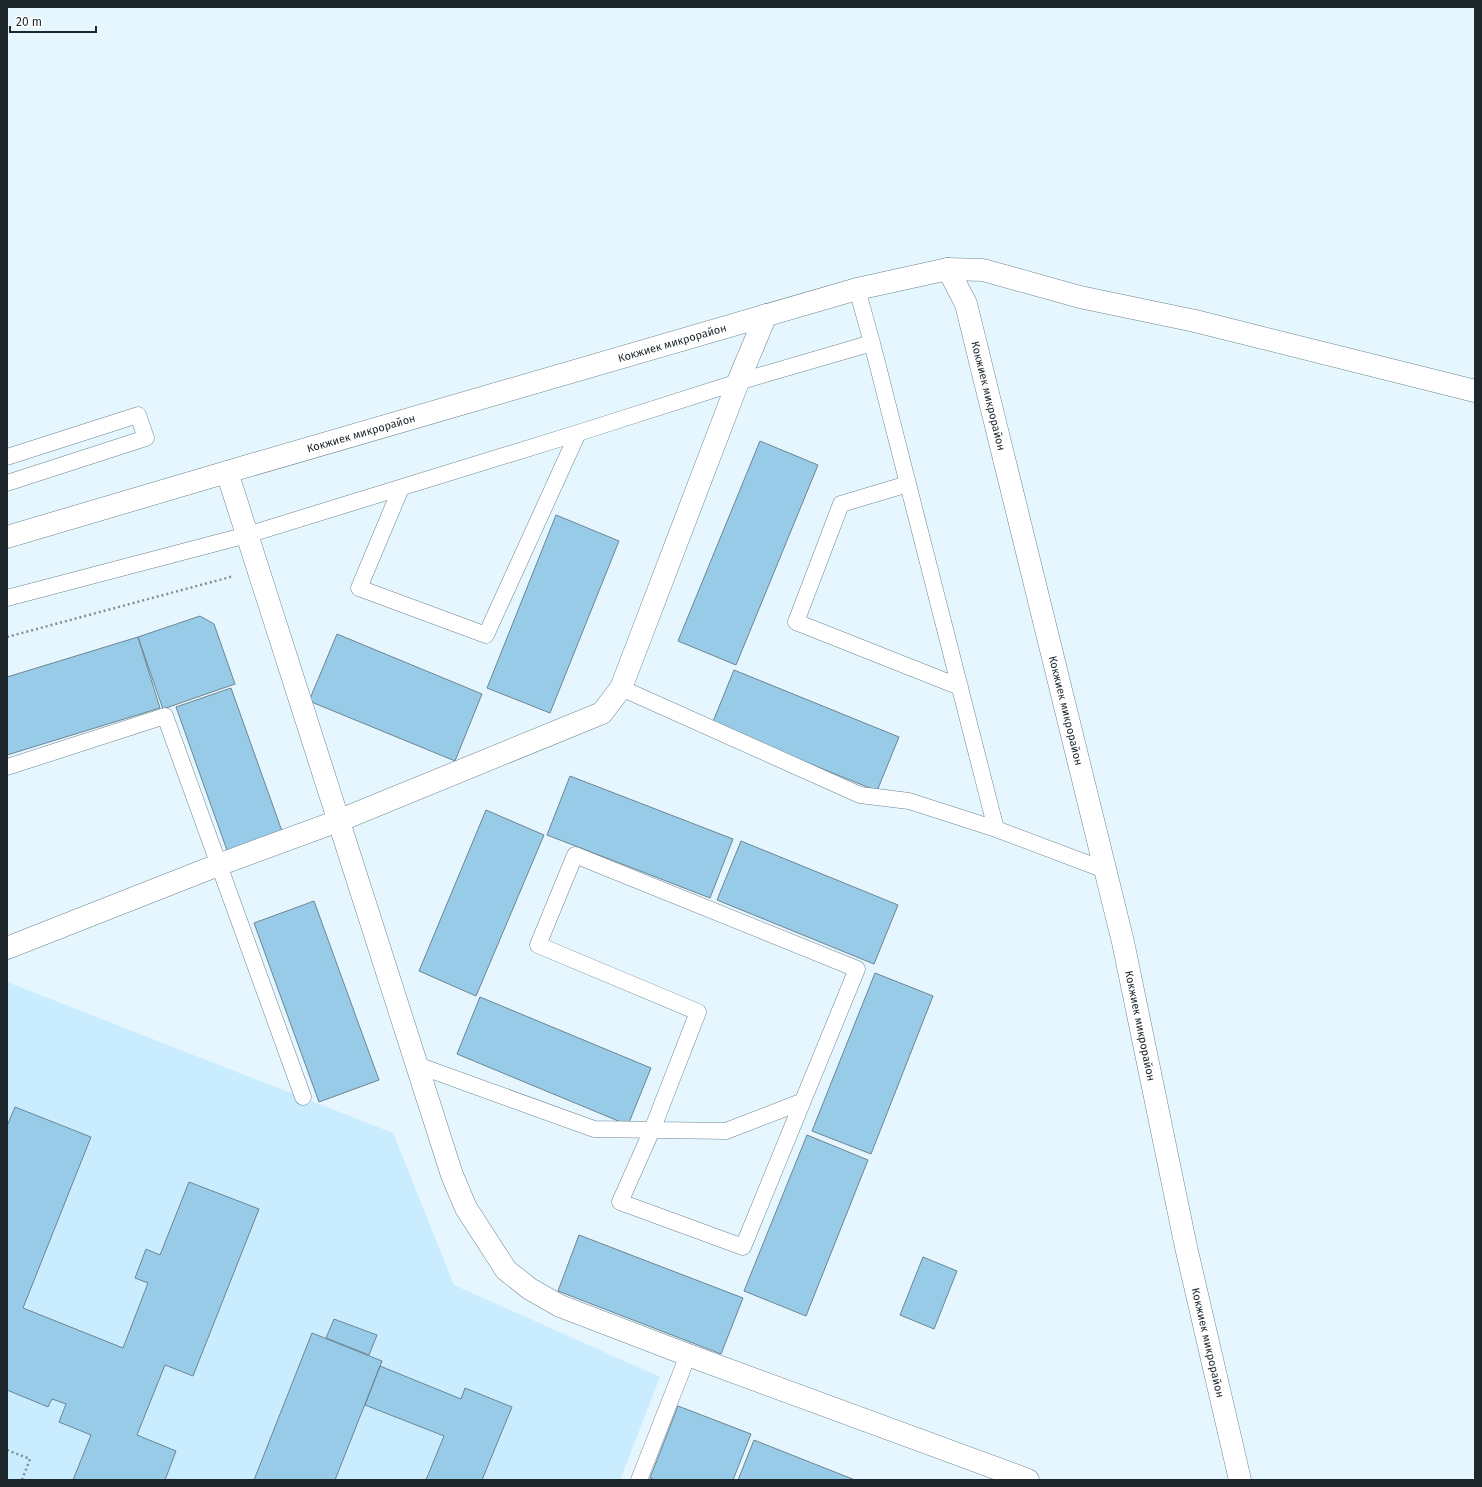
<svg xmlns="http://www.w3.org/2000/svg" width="1482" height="1487" viewBox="0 0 1482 1487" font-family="'Fira Sans',sans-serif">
	<rect width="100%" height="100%" fill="#e6f6ff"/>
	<!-- built -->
	<path fill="#caecff" d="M7 982 393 1133 454 1285 660 1377 620 1480H7Z"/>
	<!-- building -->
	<path fill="#97cbe7" stroke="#6d8592" d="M760 441 818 465 736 665 678 641Z
		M556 515 619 541 550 713 487 688Z
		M200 616 214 624 235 684 163 709 138 637Z
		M337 634 482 694 455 761 309 701Z
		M138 637 160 708 7 755V677Z
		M734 670 899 737 877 791 712 724Z
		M231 688 283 834 228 853 176 707Z
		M570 776 733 839 710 898 547 835Z
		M486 810 544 835 476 996 419 971Z
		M741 841 898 905 874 964 717 900Z
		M314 901 379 1080 319 1102 254 923Z
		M875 973 933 996 871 1154 812 1131Z
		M480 997 651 1068 628 1125 457 1054Z
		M15 1107 91 1137 23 1308 123 1348 148 1283 135 1278 146 1249 160 1255 189 1182 259 1209 193 1376 165 1365 137 1435 176 1451 165 1480H73L91 1435 59 1422 66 1404 52 1399 48 1407 7 1390V1126Z
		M807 1135 868 1160 806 1316 744 1291Z
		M579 1235 743 1298 721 1354 558 1291Z
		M923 1257 957 1271 934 1329 900 1315Z
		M334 1319 377 1335 369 1355 326 1338Z
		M312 1333 382 1361 335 1480H254Z
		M380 1366 461 1399 465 1388 512 1407 482 1480H426L444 1436 365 1405Z
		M678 1406 751 1434 733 1480H655L650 1478Z
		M754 1440 855 1480H738Z"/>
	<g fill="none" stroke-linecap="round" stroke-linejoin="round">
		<defs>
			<path id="service" d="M857 289 872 343
				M7 457 138 415 146 438 7 483
				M908 484 841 504 796 622 960 687
				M401 488 359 588 486 635 578 433
				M7 598 247 535 578 433 738 382 872 343 996 829 1105 870
				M621 688 860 795 909 801 996 829
				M7 767 165 716 303 1097
				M575 855 857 969 743 1247 620 1202 652 1130 698 1012 538 945Z
				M417 1065 594 1129 726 1131 801 1102
				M639 1480 688 1355"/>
			<path id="minor" d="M227 472 452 1175 466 1208 506 1270 530 1289 560 1306 688 1355 1028 1480
				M7 948 218 865 338 821 602 713 621 688 738 382 766 315"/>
			<g id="tertiary">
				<path id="s1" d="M948 269 966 304 1123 942 1186 1247 1240 1480"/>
				<path id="s2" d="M7 537 227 472 857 289 948 269 983 270 1080 297 1195 321 1475 391"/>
			</g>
		</defs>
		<!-- service casing -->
		<use href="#service" stroke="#6d8592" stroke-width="17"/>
		<!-- minor casing -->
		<use href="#minor" stroke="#6d8592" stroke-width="23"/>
		<!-- tertiary casing -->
		<use href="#tertiary" stroke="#6d8592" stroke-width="23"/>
		<!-- path -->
		<path stroke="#808d94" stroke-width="2.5" stroke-dasharray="2 3" stroke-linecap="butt" d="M7 637 234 576
			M7 1450 30 1459 22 1480"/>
		<!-- service -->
		<use href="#service" stroke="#fff" stroke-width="16"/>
		<!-- minor -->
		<use href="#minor" stroke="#fff" stroke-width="22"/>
		<!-- tertiary -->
		<use href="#tertiary" stroke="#fff" stroke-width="22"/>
	</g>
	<g text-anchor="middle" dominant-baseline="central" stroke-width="3.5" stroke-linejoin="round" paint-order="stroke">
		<!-- street labels -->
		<g font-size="11" fill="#1d272c" stroke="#fff">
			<text stroke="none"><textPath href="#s2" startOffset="693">Кокжиек микрорайон</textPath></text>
			<text stroke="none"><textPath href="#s1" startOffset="134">Кокжиек микрорайон</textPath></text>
			<text stroke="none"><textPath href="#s2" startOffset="369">Кокжиек микрорайон</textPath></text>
			<text stroke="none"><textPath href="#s1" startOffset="458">Кокжиек микрорайон</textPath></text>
			<text stroke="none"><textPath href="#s1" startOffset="782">Кокжиек микрорайон</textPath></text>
			<text stroke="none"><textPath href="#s1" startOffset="1106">Кокжиек микрорайон</textPath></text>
		</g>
	</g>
	<!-- border -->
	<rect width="1482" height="1487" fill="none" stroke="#1d272c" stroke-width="16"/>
	<!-- scale -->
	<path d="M10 26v6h86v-6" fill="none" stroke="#1d272c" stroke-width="2"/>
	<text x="16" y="26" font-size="12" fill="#1d272c" stroke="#ffffff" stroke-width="3" paint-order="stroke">20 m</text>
</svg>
